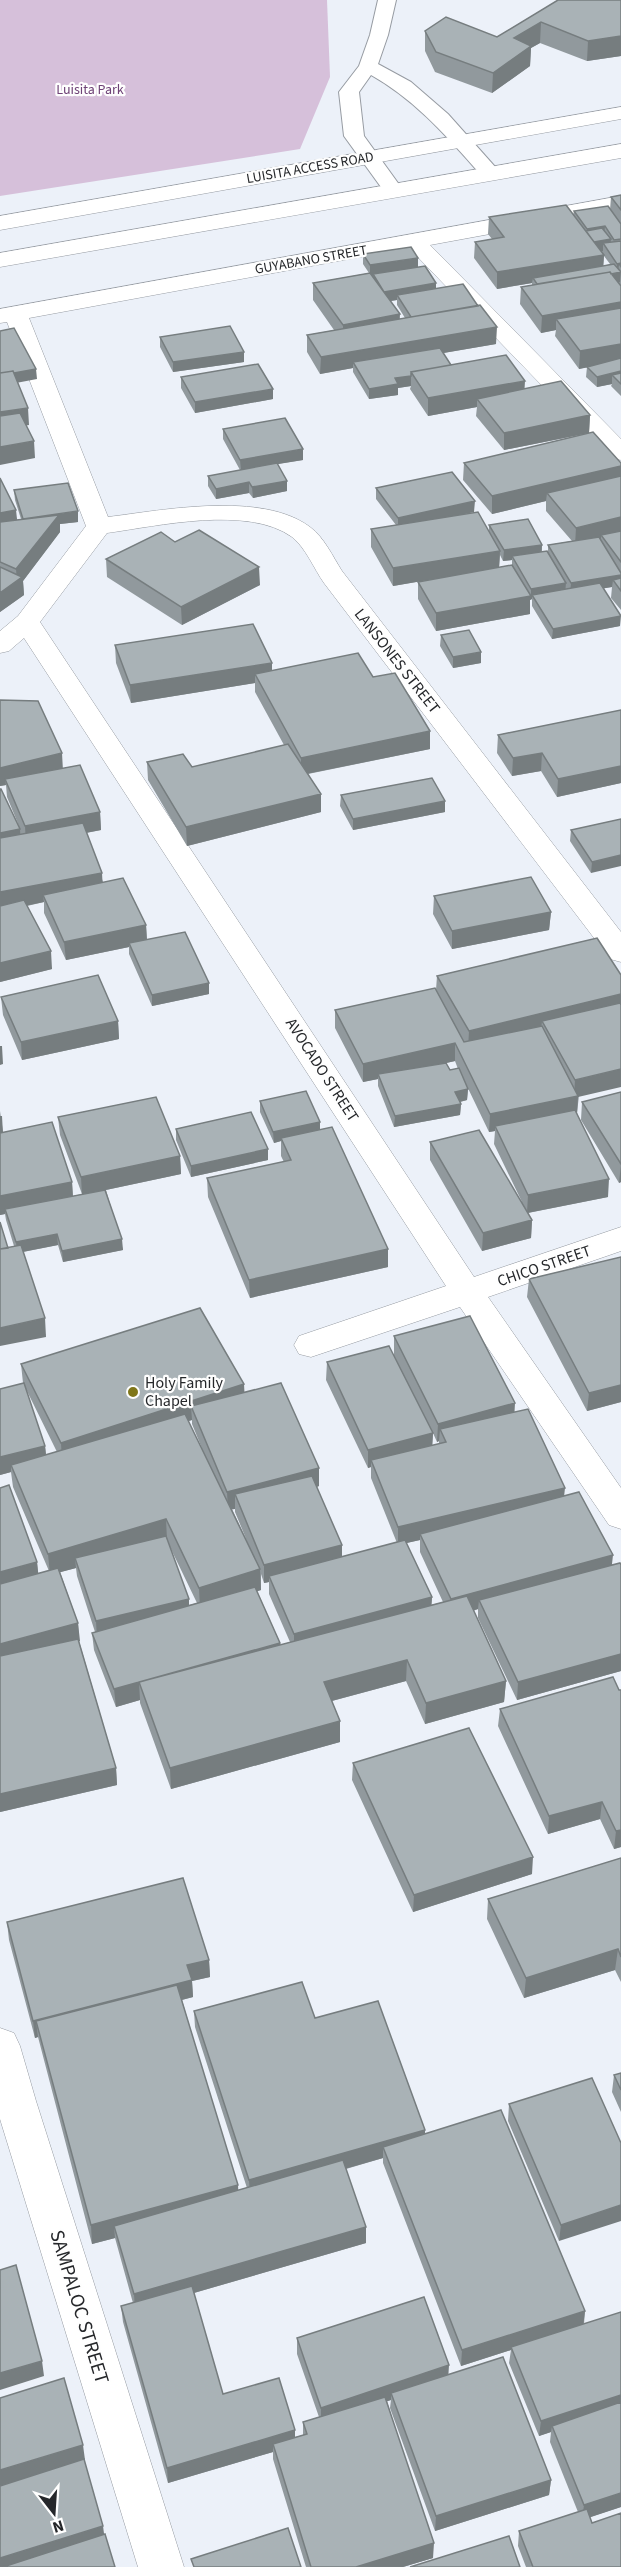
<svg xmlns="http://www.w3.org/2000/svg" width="621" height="2567" viewBox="0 0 621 2567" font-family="'Source Sans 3',sans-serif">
	<rect width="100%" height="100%" fill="#ecf1f9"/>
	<!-- green -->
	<path fill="#d6c0da" d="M0 0H327L330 77 300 149 0 196Z"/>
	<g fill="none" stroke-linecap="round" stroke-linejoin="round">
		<defs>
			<path id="lane" d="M378 0H396L388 35 378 64 411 82 448 114 497 169 500 173 497 177H483C448 138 417 101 371 75L359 92 364 136 403 190 400 194H386L344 136 339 92 359 66 370 35Z"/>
			<path id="street" d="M621 196V210L430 245 621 439V460L612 458 409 248 29 318 108 517C164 510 262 491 310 527 324 537 333 557 342 571L621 932V962L610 959 324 583C314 569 306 548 292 537 248 505 158 526 107 533L40 622 474 1277 621 1227V1251L488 1297 621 1488V1529L609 1525 460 1307 311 1357 299 1354 294 1345 299 1336 446 1286 24 638 9 651 0 653V631L18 616 86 526 7 322 0 323V309Z
				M0 2028 14 2033 20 2046 36 2101 184 2567H138L0 2119Z"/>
			<path id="secondary" d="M621 107V119L0 230V216Z
				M621 144V158L0 267V253Z"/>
		</defs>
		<!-- lane casing -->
		<use href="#lane" stroke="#969ba2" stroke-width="2"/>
		<!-- street casing -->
		<use href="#street" stroke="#969ba2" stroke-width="1"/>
		<!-- secondary casing -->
		<use href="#secondary" stroke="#969ba2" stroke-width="1"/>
		<!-- lane -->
		<use href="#lane" fill="#fff" fill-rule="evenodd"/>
		<!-- street -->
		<use href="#street" fill="#fff" fill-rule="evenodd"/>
		<!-- secondary -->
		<use href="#secondary" fill="#fff" fill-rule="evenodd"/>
	</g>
	<!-- wall -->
	<path fill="#91999d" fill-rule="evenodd" d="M558 0H621V56L587 61 540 43 531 48 530 66 492 93 435 72 425 51V31L497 37Z
		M621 195V396L611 386 612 384 597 387 586 377 587 367 579 369 555 336 556 330 541 333 520 304 521 287 532 285V283L497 289 474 258 475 242 492 239 488 234 489 217 573 215 574 211 610 210 611 197ZM604 256 610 264 603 266Z
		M363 254 418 268 436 289 496 344 443 353 451 365 524 389 590 415 589 433 504 450 476 416 477 407 428 416 410 389 411 386 398 388V395L369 399 353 372V368L320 374 307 352V335L334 330 313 300V283L369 273 363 264ZM397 300V305L405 318 400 319 390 301Z
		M160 337 244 352V362L173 372 160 347Z
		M181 377 273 399 195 413 181 388Z
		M223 429 303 460 277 464 287 481V491L253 498 249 493 216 499 208 486V476L240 470 223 439Z
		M464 463H621V610L611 598 612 587 604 588 620 626 552 639 532 606V599L530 600V614L436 631 418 599V582L427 580 393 586 371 547V529L396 525 376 499V488L474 512 464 514 489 532V525L542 545V552L548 553V545L572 541 546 511V501L492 514 463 480ZM500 555 503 561 512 560V566L499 568Z
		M0 478 17 520 21 519 15 500 14 490 78 522 60 524V532L23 581 24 595 0 612Z
		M175 542 260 585 182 625 107 577 106 559Z
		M441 635 481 663 453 668 440 646Z
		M115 645 272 671 373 677 430 749 308 774 321 812 187 846 148 780 147 762 192 767 284 745 255 692V683L131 703 116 663Z
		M0 700 63 769 100 812 101 830 86 833 103 882 146 925 147 939 209 994 152 1006 129 954V947L66 960 44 913V902L27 906 52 969 0 982V789L19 826 7 797 6 785 0 786Z
		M621 710V783L557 797 541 771 512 776 497 753 498 735Z
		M341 795 445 812 353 830 340 806Z
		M621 819 591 873 570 841 571 830Z
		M434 896 551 912 549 930 452 949 433 914Z
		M597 938 577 1113 608 1197 528 1213 532 1220 531 1238 482 1251 430 1160V1142L522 1202 494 1144 495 1131 489 1132 464 1080 468 1089 467 1100 460 1102 461 1104 460 1115 394 1127 378 1086V1079L363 1082 335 1028V1010L436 990 437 976ZM455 1061 458 1069 450 1070 446 1063Z
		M1 997 118 1021 119 1039 22 1060 3 1015Z
		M621 1092V1182L619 1183 581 1120 582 1102Z
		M260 1101 320 1122V1130L388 1249V1267L250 1298 208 1197 207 1178 284 1162 281 1156V1141L274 1143 260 1112Z
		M0 1111 3 1132 72 1182 73 1196 82 1194 60 1135 58 1117 180 1156 181 1174 106 1190 123 1250 63 1262 58 1245 23 1252 46 1337 8 1248 14 1246 6 1220 5 1214 0 1215Z
		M176 1129 268 1160 191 1177 176 1140Z
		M621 1257V1402L587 1411 527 1297 529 1279Z
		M394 1336 515 1412 564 1496 612 1565H621V1671L517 1700 478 1618V1609L473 1611 506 1681 504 1702 425 1724 406 1681 332 1701 340 1721V1742L171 1789 140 1703V1700L116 1707 94 1650 92 1633 95 1632 77 1576 76 1568 60 1572 78 1623 79 1641 116 1768 117 1785 0 1812 37 1562 38 1574 49 1571 13 1487 11 1472 0 1475 23 1383 21 1364 244 1384V1392L319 1468V1486L317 1487 342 1557 397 1543 371 1478V1467L368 1468 326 1380 327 1362 394 1354ZM25 1387 57 1452 46 1455 45 1446ZM192 1420V1424L203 1451 188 1421ZM433 1433 437 1442 439 1441V1444L432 1446ZM232 1509H235V1512L247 1541ZM420 1540V1552L443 1602 431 1605 432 1597 406 1543ZM170 1547 197 1603 189 1605ZM261 1574 264 1583 269 1582V1594L290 1642 280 1645V1643L257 1591 261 1590Z
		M621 1690V1847L614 1849 600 1819 548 1834 498 1726 500 1709Z
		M353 1763 532 1874 413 1912 352 1780Z
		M621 1858V1982L615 1970 524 1998 487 1919 488 1899Z
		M7 1922 209 1960 210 1977 192 1981 193 1997 182 2000 238 2190 247 2188 195 2027 194 2011 315 2018 425 2130V2134L585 2311 584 2324 621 2312V2507L590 2517 592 2523 621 2567H526L518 2546 519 2531 578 2512 550 2442 551 2432 539 2436 509 2363 511 2350 461 2366 383 2163V2158L346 2169 366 2243 194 2293 223 2394 295 2430V2437L303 2435V2422L319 2417 297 2354V2338L448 2374 551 2480 549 2495 435 2531 390 2408 391 2400 387 2401 433 2558 403 2567H306L273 2459V2452L168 2483 123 2322 121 2306 133 2303 115 2238 92 2244 38 2037 35 2038 9 1940Z
		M621 2073V2112L612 2092 614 2075Z
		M509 2104 621 2143 559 2241 508 2121Z"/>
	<!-- shaded-wall -->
	<path fill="#767d7f" d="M541 22 540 43 531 48 530 66 492 93 493 73 514 38Z
		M621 36V56L587 61 588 41Z
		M605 226 604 236 587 232V229Z
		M611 239 610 250 603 243V251L594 252V242Z
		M604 255 603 272 533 278 532 283 497 289V272Z
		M418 258V268L370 276V265Z
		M621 263V268L619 265 618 272H621L620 282 538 297V286L617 273V264Z
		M436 283V294L397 295V300L384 302V292Z
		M621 302V319H556V330L541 333 542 316Z
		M400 314 399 331 343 342V325Z
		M497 327 496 344 356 368 353 362V368L320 374 321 357Z
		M621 344V361L579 369 580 351Z
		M244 352V362L173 372V362Z
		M36 369 37 379 0 386V375Z
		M621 371V381L612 375V384L597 387V377Z
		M411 376V386L398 388V395L369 399V389L395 378Z
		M525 381 524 398 477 399V407L428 416V398Z
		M273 389V399L195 413V402Z
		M28 408 29 425 0 430V412Z
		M590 415 589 433 504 450V433Z
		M34 441 35 458 0 465V447Z
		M303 449V460L241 470 240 460Z
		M621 466V483L547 493 546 501 492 514V496Z
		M287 481V491L253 498 252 487Z
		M249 482V493L216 499V489Z
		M475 501 474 512 398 528V518Z
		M16 510 18 528 0 531V513Z
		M78 511V522L60 524V532L23 581 24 595 0 612V593L17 581 16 569 23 519Z
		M621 517V534L601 535V539L575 545 576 528Z
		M542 545 541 555 512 556V560L503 561 504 550Z
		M500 551 499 568 393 586V568Z
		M259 567 260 585 182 625 181 607Z
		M621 575V586L613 580 612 587 570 594 571 583Z
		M566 583 565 594 532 595V599L530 600V614L436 631V613L531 596V589Z
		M621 616 620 626 552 639 553 629Z
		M481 652V663L453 668V657Z
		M272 663V681L255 674V683L131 703 130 685Z
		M430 731V749L301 775V758Z
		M62 753 63 771 5 779 6 785 0 786V768Z
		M542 753 541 771 512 776 513 758Z
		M621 766V783L557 797 558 779Z
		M321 794V812L187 846 186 827Z
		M445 801V812L353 830V819Z
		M100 812 101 830 26 844 25 826Z
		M20 829 21 847 0 851V833Z
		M621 855V866L591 873 592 862Z
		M102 873 103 891 43 895 44 902 0 911V892Z
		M551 912 549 930 452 949V931Z
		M146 925 147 943H129V947L66 960 64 942Z
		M51 951 52 969 0 982V963Z
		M209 983V994L152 1006V995Z
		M621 994V1011L542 1021 541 1031 468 1049 469 1031Z
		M118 1021 119 1039 22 1060 21 1042Z
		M455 1043V1061L380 1078 378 1074V1079L363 1082V1064Z
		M0 1046H2L3 1064 0 1065Z
		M621 1069V1087L578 1097 577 1114 495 1126V1131L489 1132 490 1114 574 1097 575 1080Z
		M468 1089 467 1100 455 1103V1092Z
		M461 1104 460 1115 394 1127 395 1116Z
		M0 1116H2L3 1134 0 1135Z
		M320 1122V1133L281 1138V1141L274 1143 273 1132Z
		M268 1149V1160L191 1177V1166Z
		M180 1156 181 1174 82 1195 81 1177Z
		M621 1164V1182L619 1183Z
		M609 1179 608 1197 527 1213 528 1195Z
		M72 1182 73 1200 5 1209V1214L0 1215V1196Z
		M532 1220 531 1238 482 1251 483 1233Z
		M57 1234 58 1245 17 1253 16 1242Z
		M122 1239 123 1250 63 1262 62 1251Z
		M388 1249V1267L250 1298 249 1280Z
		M45 1318 46 1337 0 1346V1328Z
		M244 1384 245 1402 191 1406 192 1420 62 1461 61 1443Z
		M621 1385V1402L587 1411 589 1393Z
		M515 1403 514 1421 440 1429 439 1441 437 1442 438 1424Z
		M433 1433 432 1451 371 1460V1467L368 1468V1450Z
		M45 1446 47 1464 11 1465V1472L0 1475V1457Z
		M319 1468V1486L240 1507 235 1494V1509L228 1510 227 1492Z
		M565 1488 563 1506 420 1534V1540L398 1545V1527Z
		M166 1519 167 1540 75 1558 76 1568 50 1575 48 1554Z
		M342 1545V1563L269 1576V1582L264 1583V1565Z
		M613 1555 611 1573 479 1600 478 1609 450 1617 451 1599Z
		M37 1562 39 1580 0 1590V1572Z
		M260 1569 261 1590 200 1609 199 1588Z
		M432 1597 431 1615 294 1652V1634Z
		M189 1599V1617L97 1639 96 1621Z
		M78 1623 80 1641 0 1663V1644Z
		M280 1643V1661L139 1682Z
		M621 1654V1671L517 1700 518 1682Z
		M407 1660 406 1681 324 1703V1682Z
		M506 1681 504 1702 425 1724 426 1703Z
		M139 1682 140 1700 116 1707 114 1689Z
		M340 1721V1742L171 1789 170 1768Z
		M116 1768 117 1785 0 1812V1794Z
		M602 1802 600 1819 548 1834 549 1816Z
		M621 1830V1847L614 1849 616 1831Z
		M533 1857 532 1874 413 1912 414 1895Z
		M618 1949 615 1970 524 1998 526 1978Z
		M209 1960 210 1977 192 1981 193 1997 40 2036 36 2021 38 2037 35 2038 33 2021 187 1965Z
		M425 2130V2146L383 2147V2158L250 2196 249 2180Z
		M238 2185 239 2205 114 2226 115 2238 92 2244 91 2225Z
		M621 2205V2221L559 2241 561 2225Z
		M366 2227V2243L135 2310 134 2294Z
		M585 2311 583 2327 511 2347V2350L461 2366 462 2350Z
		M42 2361 44 2376 0 2390V2373Z
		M449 2365 448 2381 391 2393V2400L321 2423V2408Z
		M621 2395V2410L552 2426 551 2432 539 2436 541 2421Z
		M295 2430V2445L273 2444V2452L168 2483 167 2468Z
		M83 2445 85 2460 0 2486V2470Z
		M551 2480 549 2495 435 2531 436 2516Z
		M621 2493V2507L582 2520 584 2505Z
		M103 2526 105 2541 22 2567H0V2558Z
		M434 2543 433 2558 403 2567H356Z"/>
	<!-- building -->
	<path fill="#a9b2b6" stroke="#767d7f" stroke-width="1.5" d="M558 0H621V36L588 41 541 22 514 38 531 46 493 73 436 52 425 31 446 17 497 37Z
		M621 195V210L611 197Z
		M566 205 604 255 497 272 475 242 504 237 489 217Z
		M608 206 621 224V239L614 240 605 226 587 229 574 211Z
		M602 228 611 239 594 242 586 231Z
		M621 241V263L617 264 603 243Z
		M411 247 418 258 370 265 363 254Z
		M614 264 621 272 611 274 610 272 537 284 533 278Z
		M425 266 436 283 384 292 373 274Z
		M610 272 621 286V302L542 316 521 287Z
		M370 273 400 314 343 325 313 283Z
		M463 284 478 306 411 317 397 295Z
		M480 305 497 327 321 357 307 335Z
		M621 308V344L580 351 556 319Z
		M230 326 244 352 173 362 160 337Z
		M14 328 36 369 14 373 13 371 0 373V331Z
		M440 348 451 365 411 372V376L395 378 398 384 369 389 353 362Z
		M506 355 525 381 428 398 411 372Z
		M621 358V371L597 377 587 367Z
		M258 364 273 389 195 402 181 377Z
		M13 371 28 408 0 412V373Z
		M621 373V384L612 375Z
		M561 381 590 415 504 433 477 399Z
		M20 413 34 441 0 447V416Z
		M285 418 303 449 240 460 223 429Z
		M593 432 621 463V466L492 496 464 463Z
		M277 463 287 481 252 487 249 482 216 489 208 476Z
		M452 472 475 501 398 518 376 488Z
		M621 476V517L576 528 547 493Z
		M0 478 16 510 0 513Z
		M68 483 78 511 23 519 14 490Z
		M478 512 500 551 393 568 371 529Z
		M59 515 16 569 0 562V522Z
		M528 519 542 545 504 550 489 525Z
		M199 530 259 567 181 607 106 559 161 532 175 542Z
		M621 531V562L601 535Z
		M599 537 621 573V575L571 583 548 545Z
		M547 551 566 583 531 589 512 556Z
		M512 565 531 596 436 613 418 582Z
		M0 567 22 577 0 593Z
		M621 578V591L613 580Z
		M600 583 621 616 553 629 532 595Z
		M253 624 272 663 130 685 115 645Z
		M469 630 481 652 453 657 441 635Z
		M358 653 373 677 395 673 430 731 301 758 255 674Z
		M0 700 38 701 62 753 0 768Z
		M621 710V766L558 779 542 753 513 758 498 735Z
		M288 744 321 794 186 827 147 762 183 754 192 767Z
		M80 765 100 812 25 826 5 779Z
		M432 778 445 801 353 819 341 795Z
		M0 789H1L20 829 0 833Z
		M621 819V855L592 862 571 830Z
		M83 823 102 873 0 892V838Z
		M531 877 551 912 452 931 434 896Z
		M123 878 146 925 64 942 43 895Z
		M24 900 51 951 0 963V906Z
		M185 932 209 983 152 995 129 943Z
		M597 938 621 975V994L469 1031 437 976Z
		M98 975 118 1021 21 1042 1 997Z
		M435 988 464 1042 542 1026 578 1096 490 1114 455 1043 363 1064 335 1010Z
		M620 1003 621 1005V1069L575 1080 542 1021Z
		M446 1063 450 1070 459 1068 468 1089 455 1092 461 1104 395 1116 378 1074Z
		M306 1091 320 1122 273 1132 260 1101Z
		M621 1092V1164L582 1102Z
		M156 1097 180 1156 81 1177 58 1117Z
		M575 1110 609 1179 528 1195 495 1126Z
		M251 1112 268 1149 191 1166 176 1129Z
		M52 1122 72 1182 0 1196V1133Z
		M332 1127 388 1249 249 1280 207 1178 291 1160 281 1138Z
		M479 1130 532 1220 483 1233 430 1142Z
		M105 1190 122 1239 62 1251 57 1234 16 1242 5 1209Z
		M0 1222 8 1248 0 1249Z
		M21 1245 45 1318 0 1328V1249Z
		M621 1257V1385L589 1393 529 1279Z
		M200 1308 244 1384 61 1443 21 1364Z
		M470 1316 515 1403 438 1424 394 1336Z
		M389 1346 433 1433 368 1450 327 1362Z
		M24 1383 45 1446 0 1457V1389Z
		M281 1383 319 1468 227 1492 191 1406Z
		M528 1409 565 1488 398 1527 371 1460 446 1442 440 1429Z
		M185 1414 260 1569 199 1588 166 1519 48 1554 11 1465Z
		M312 1476 342 1545 264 1565 235 1494Z
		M9 1485 37 1562 0 1572V1488Z
		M579 1492 613 1555 451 1599 420 1534Z
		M166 1536 189 1599 96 1621 75 1558Z
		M405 1540 432 1597 294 1634 269 1576Z
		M620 1563 621 1565V1654L518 1682 479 1600Z
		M58 1568 78 1623 0 1644V1584Z
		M255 1587 280 1643 114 1689 92 1633Z
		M467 1596 506 1681 426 1703 407 1660 324 1682 340 1721 170 1768 139 1682Z
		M78 1639 116 1768 0 1794V1656Z
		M613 1677 619 1690H621V1830L616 1831 602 1802 549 1816 500 1709Z
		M469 1728 533 1857 414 1895 353 1763Z
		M621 1858V1957L618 1949 526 1978 488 1899Z
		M183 1878 209 1960 187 1965 192 1980 33 2021 7 1922Z
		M302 1982 315 2018 378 2001 425 2130 249 2180 194 2011Z
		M177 1985 238 2185 91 2225 36 2021Z
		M621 2073V2090L614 2075Z
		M592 2078 621 2143V2205L561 2225 509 2104Z
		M501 2110 585 2311 462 2350 383 2147Z
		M343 2160 366 2227 134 2294 114 2226Z
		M16 2265 42 2361 0 2373V2270Z
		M192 2286 223 2394 279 2378 295 2430 167 2468 121 2306Z
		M424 2297 449 2365 321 2408 297 2338Z
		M621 2312V2395L541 2421 511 2347Z
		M503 2357 551 2480 436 2516 391 2393Z
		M64 2378 83 2445 0 2470V2398Z
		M385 2397 434 2543 356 2567H311L273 2444 307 2434 303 2422Z
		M621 2402V2493L584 2505 552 2426Z
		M84 2459 103 2526 0 2558V2486Z
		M587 2509 592 2523 621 2513V2567H533L519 2531Z
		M288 2528 301 2567H194L191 2559Z
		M105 2534 115 2567H3Z
		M509 2536 520 2567H410Z"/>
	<!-- markers -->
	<circle fill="#7f7619" stroke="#fefefe" stroke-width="2" cx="133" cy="1392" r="6"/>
	<g text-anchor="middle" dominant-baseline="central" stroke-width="4.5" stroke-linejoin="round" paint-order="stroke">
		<!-- far-park labels -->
		<g font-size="14" fill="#6e4276" stroke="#fefefe">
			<text x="90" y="90">Luisita Park</text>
		</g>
		<!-- far-street labels -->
		<g font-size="14" fill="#25272a" stroke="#fefefe">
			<text transform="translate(310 168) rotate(-10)">LUISITA ACCESS ROAD</text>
			<text transform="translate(311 260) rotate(-10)">GUYABANO STREET</text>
		</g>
		<!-- street labels -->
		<g font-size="16" fill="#25272a" stroke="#fefefe">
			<text transform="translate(397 661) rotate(52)">LANSONES STREET</text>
			<text transform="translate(322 1070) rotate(57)">AVOCADO STREET</text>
			<text transform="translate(544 1266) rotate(-19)">CHICO STREET</text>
		</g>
		<!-- poi labels -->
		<g font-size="16" fill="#25272a" stroke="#fefefe" text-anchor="start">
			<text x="145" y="1383">Holy Family<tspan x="145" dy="18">Chapel</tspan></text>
		</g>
		<!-- near-street labels -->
		<g font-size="20" fill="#25272a" stroke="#fefefe">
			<text transform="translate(79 2307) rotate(73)">SAMPALOC STREET</text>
		</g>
	</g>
	<!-- north arrow -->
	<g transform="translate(54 2513) rotate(163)" stroke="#fefefe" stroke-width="4.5" paint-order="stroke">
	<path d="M0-4.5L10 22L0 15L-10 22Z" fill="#25272a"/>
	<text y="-9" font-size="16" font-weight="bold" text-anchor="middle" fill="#25272a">N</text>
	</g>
</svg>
